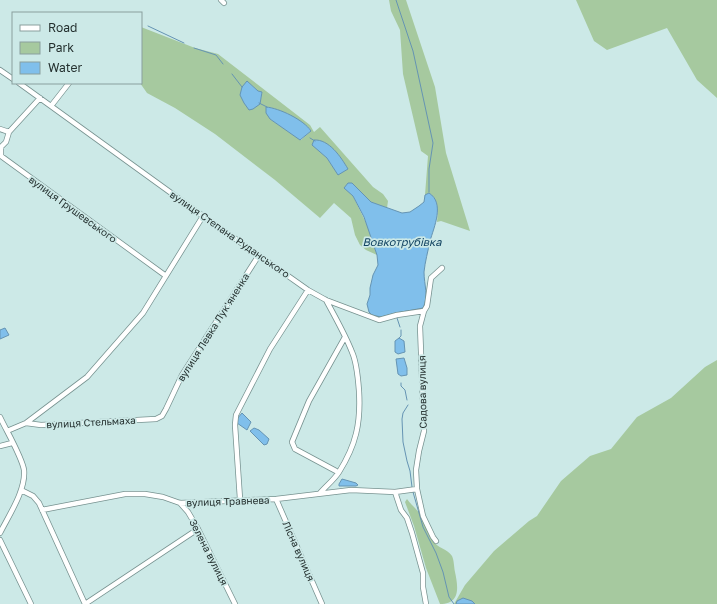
<svg xmlns="http://www.w3.org/2000/svg" width="717" height="604" viewBox="0 0 717 604" font-family="'Golos Text',sans-serif">
	<rect width="100%" height="100%" fill="#cce9e7"/>
	<!-- green -->
	<path fill="#a6c99f" fill-rule="evenodd" d="M389 0H406L435 87 446 153 470 231 441 221 437 222C438 212 438 198 429 193L425 195 428 156 421 151 403 74 400 30 391 11Z
		M576 0H717V98L697 80 667 28 607 50 594 41Z
		M141 27 195 48 218 54 310 125 314 132 320 127 373 187 383 194 388 201 387 208 371 202 352 183 353 196 369 229 377 255 366 250 360 245 355 235 351 218 334 203 320 218 275 180 215 134 175 108 147 93 140 83H141ZM247 81 258 91 262 93 260 104ZM286 113 309 128 311 131 301 140 270 119ZM313 145 348 169 338 174 327 158Z
		M717 360V604H475L472 601H457L456 604H454L465 585 494 551 529 521 537 516 561 481 590 456 611 449 637 417 671 398 705 367Z
		M407 499C412 506 419 511 423 518 427 525 428 535 433 541 437 548 448 549 452 556 454 560 454 567 455 572 458 586 461 604 440 604L426 568 414 526 405 502Z"/>
	<!-- water -->
	<path fill="#80bfeb" stroke="#6594b3" d="M247 81 258 91 262 92 260 104 253 109 249 110 244 103 240 95 242 87Z
		M266 107C279 108 304 120 311 131L300 140 270 119 266 113Z
		M314 140C329 139 341 157 348 169L338 175 327 158 312 145Z
		M348 183H352L371 202 402 213 410 212 419 206 424 202 425 195 429 193C445 203 434 227 430 241 428 251 425 262 424 272 424 285 429 296 423 308L396 313 381 317 372 315 369 312 367 304 370 295V288L373 275 378 265 377 255 364 217 353 196 344 188Z
		M5 328 9 335 0 339V330Z
		M399 338 404 341 405 352 398 354 395 352V341Z
		M404 358 407 368V375L401 376 398 374 396 359Z
		M242 413 251 422 247 430 237 423V419Z
		M254 428 259 430 269 439 267 444 264 445 250 431Z
		M342 479 356 483 358 485 356 486H339V484Z
		M463 598 472 601 475 604H456L457 601Z"/>
	<g fill="none" stroke-linecap="round" stroke-linejoin="round">
		<!-- stream -->
		<path stroke="#6594b3" stroke-width="1" d="M396 0 413 51 433 143 429 169V192
			M148 26 184 43
			M194 48 216 55 223 64
			M232 74 242 87
			M259 103 267 107
			M310 138 315 141
			M397 318 400 327
			M399 338 401 336V330
			M401 383V386L405 390 407 400
			M408 405 403 413 402 419 403 442 407 461 410 471 412 487
			M413 492 423 527 436 553 443 572 449 597 454 604"/>
		<defs>
			<path id="street" d="M221 0 224 3
				M0 70 13 79
				M19 83 203 216 308 290 326 300 379 320 397 315 424 311
				M51 106 69 83
				M0 129 9 132 40 98
				M9 132 6 142 1 147V156L166 276
				M0 417C6 430 22 457 24 470 26 490 9 515 0 533
				M26 423 41 425 156 419 162 416 166 409 182 375 259 255
				M7 431 26 423 87 377 143 313 203 216
				M0 446 12 443
				M338 473 336 471 295 449 292 442 309 401 345 337
				M21 490 33 496 39 503 85 604 198 529
				M395 492 401 510 407 518 412 533 423 573V587L426 604
				M320 493C326 486 334 480 339 472 356 445 361 423 359 391 358 378 357 363 352 352 345 334 335 317 326 300
				M240 499 235 425 236 415 270 349 308 290
				M276 499 322 604
				M180 503 188 512 198 529 235 604
				M42 510 125 494H145L163 497 180 503 276 499 351 490 395 492 417 489
				M0 540 31 604
				M436 541 433 537 423 516 417 489 416 470 419 451 424 431 420 326 424 311 427 306 431 278 442 268"/>
		</defs>
		<!-- street casing -->
		<use href="#street" stroke="#779290" stroke-width="6"/>
		<!-- street -->
		<use href="#street" stroke="#fff" stroke-width="4.5"/>
	</g>
	<g text-anchor="middle" dominant-baseline="central" stroke-width="3.5" stroke-linejoin="round" paint-order="stroke">
		<!-- street labels -->
		<g font-size="10" fill="#253130" stroke="#cce9e7">
			<text transform="translate(73 209) rotate(36)">вулиця Грушевського</text>
			<text transform="translate(230 234) rotate(35)">вулиця Степана Руданського</text>
			<text transform="translate(213 327) rotate(-58)">вулиця Левка Лук'яненка</text>
			<text transform="translate(422 392) rotate(-91)">Садова вулиця</text>
			<text transform="translate(91 422) rotate(-3)">вулиця Стельмаха</text>
			<text transform="translate(228 501) rotate(-2)">вулиця Травнева</text>
			<text transform="translate(299 551) rotate(66)">Лісна вулиця</text>
			<text transform="translate(209 552) rotate(63)">Зелена вулиця</text>
		</g>
		<!-- water labels -->
		<g font-size="11" font-style="italic" fill="#124361" stroke="#cce9e7">
			<text x="402" y="241">Вовкотрубівка</text>
		</g>
	</g>
	<!-- legend -->
	<rect x="12" y="12" width="130" height="72" fill="#cce9e7" stroke="#899f9e"/>
	<rect x="20" y="25" width="20" height="6" fill="#ffffff" stroke="#899f9e"/>
	<text x="48" y="32" font-size="12" fill="#253130">Road</text>
	<rect x="20" y="42" width="20" height="12" fill="#a6c99f" stroke="#899f9e"/>
	<text x="48" y="52" font-size="12" fill="#253130">Park</text>
	<rect x="20" y="62" width="20" height="12" fill="#80bfeb" stroke="#899f9e"/>
	<text x="48" y="72" font-size="12" fill="#253130">Water</text>
</svg>
